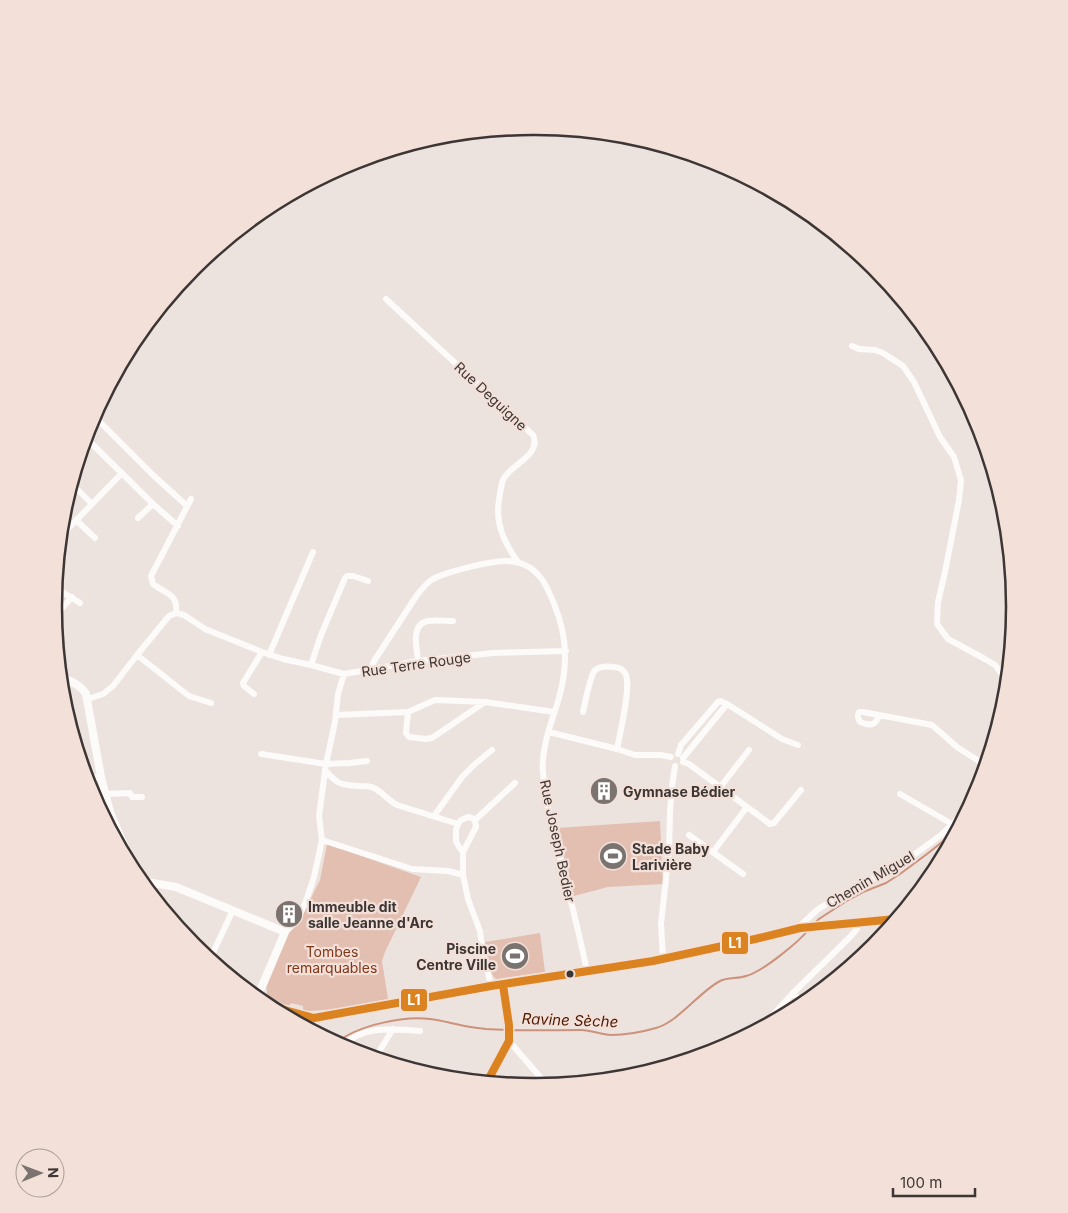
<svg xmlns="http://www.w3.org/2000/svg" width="1068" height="1213" viewBox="0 0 1068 1213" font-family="Inter,sans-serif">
	<rect width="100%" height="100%" fill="#ece3df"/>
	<!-- green -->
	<path fill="#e2bfb1" d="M660 821 663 884 608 887 574 896 557 828Z
		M327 844 421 877 385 952 382 961 388 999C360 1004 332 1011 304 1011L303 1010V1006L291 1003 289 1006H287L267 996V989L266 988 289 933 298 924 320 880Z
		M540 933 545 972 496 979C487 971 487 953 485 942Z"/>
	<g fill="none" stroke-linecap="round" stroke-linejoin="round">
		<!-- stream -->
		<path stroke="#cc927b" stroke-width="2" d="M814 924 819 919 848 900 863 892 886 883 900 874 927 854 956 831
			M336 1043C358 1025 403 1016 430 1019 440 1020 450 1023 460 1025 468 1027 477 1028 486 1029 518 1031 549 1030 581 1030 592 1030 601 1035 611 1035 625 1035 642 1032 656 1028 678 1022 698 993 720 981 728 977 737 979 746 976 762 972 799 942 809 929"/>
		<!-- minor -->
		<path stroke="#fcfbfa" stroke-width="6" d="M386 299 533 435C542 456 510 464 503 480 501 486 500 493 499 500 495 524 504 542 518 562
			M852 346 859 349 875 350 883 353 903 366 914 382 940 437 954 457 961 480 959 500 945 572 938 602 937 624 948 639 985 659 995 665 1007 681
			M94 416 153 475 187 506
			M86 438 153 504 178 526
			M72 484 92 504
			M138 518 153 504
			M76 520 95 538
			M61 536 122 473
			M56 588 80 603
			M176 613 184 615 205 629 262 652 283 659 311 665 344 674 418 661 493 653 566 651
			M176 613C178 593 166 594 153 584L151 576 191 499
			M55 616 72 597
			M137 655 189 696 211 703
			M269 655 313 552
			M418 661C417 649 410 624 428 621 436 620 445 621 453 621
			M311 665 321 635 345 578 347 576H353L368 581
			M371 669 374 661 417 595C422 589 426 583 433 579 446 572 480 564 495 562 519 558 536 566 547 588 566 626 570 658 559 698 552 721 541 747 543 772 545 802 553 832 561 861 570 898 580 935 587 972
			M254 694 244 686 243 683 262 652
			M88 699 103 694 113 686 137 655 169 616 176 613
			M408 712 406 733 409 737 426 739 432 738 485 702
			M583 712C585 703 590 676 595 670 600 666 608 666 614 667 619 667 624 670 626 675 631 687 620 734 617 749
			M336 715 408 712 435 700 485 702 554 712
			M879 715C876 726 870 726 860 722 858 718 857 716 859 712H863L932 725 957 747 985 765
			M549 732 617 749 635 755H661L671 757
			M261 754 326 764 350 763 367 761
			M678 754 681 745 718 702 720 701 727 704 782 739 798 745
			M683 758 727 704
			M683 762 689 764 770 824 774 823 801 790
			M325 770C337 784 340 785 359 786 363 786 367 786 371 787 380 789 387 800 397 805L458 824
			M86 778 101 777
			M721 786 749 750
			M106 794 130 793 132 797H142
			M900 794 952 824
			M434 816 462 777 475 764 492 750
			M475 820 515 783
			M689 835 743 874
			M322 840 412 869 448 871 463 875
			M463 852 459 847 456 841V830L458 824 461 820 468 817 472 818 475 820 476 827 463 852V875L468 899 480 931 482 947 491 986
			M713 852 747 807
			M800 928 801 925 817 910 836 898 904 862 941 835 963 813 979 786
			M285 932 297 920 305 904 314 877 322 840 319 816 326 764 335 722 338 694 344 674
			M210 959 233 910
			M663 959 661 924 669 851 670 812 672 786 675 766
			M793 993 803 1004
			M268 1002 281 1009 314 1018 491 986 653 961 755 939 800 928 896 919
			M764 1025 793 993 849 938 857 929V923
			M313 1030 314 1018
			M509 1041 547 1085
			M342 1046C363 1025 392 1029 420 1031
			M375 1058 393 1029
			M487 1082 509 1041V1025L503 985"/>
		<!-- major -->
		<path stroke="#fcfbfa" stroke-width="8" d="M61 677C70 681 81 685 86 694L101 777 110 812 137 876
			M141 881 176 887 285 932 257 998
			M254 995 268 1002 266 1005"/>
		<defs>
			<path id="bus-1" d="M257 998 258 997 281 1009 314 1018 491 986 653 961 755 939 800 928 896 919
				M487 1082 509 1041V1025L503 985"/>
		</defs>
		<!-- bus-1 casing -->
		<use href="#bus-1" stroke="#f2e0d9" stroke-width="11"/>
		<!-- bus-1 -->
		<use href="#bus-1" stroke="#db8221" stroke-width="8"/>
	</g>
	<!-- icons -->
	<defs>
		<symbol id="building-disc" viewBox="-11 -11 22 22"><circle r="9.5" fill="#7a7370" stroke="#f2e0d9"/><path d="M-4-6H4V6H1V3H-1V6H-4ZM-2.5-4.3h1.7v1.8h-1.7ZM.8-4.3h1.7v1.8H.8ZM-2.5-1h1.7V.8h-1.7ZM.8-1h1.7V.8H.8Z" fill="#fff"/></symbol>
		<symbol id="stadium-disc" viewBox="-11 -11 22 22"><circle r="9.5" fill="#7a7370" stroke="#f2e0d9"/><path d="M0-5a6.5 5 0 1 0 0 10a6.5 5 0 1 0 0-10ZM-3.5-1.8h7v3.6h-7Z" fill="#fff"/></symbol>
	</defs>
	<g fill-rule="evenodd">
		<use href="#building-disc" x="588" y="775" width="32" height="32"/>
		<use href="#stadium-disc" x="597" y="840" width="32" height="32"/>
		<use href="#building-disc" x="273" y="898" width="32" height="32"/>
		<use href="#stadium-disc" x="499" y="940" width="32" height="32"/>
	</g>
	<!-- markers -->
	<circle fill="#3d3634" stroke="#f2e0d9" stroke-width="2" cx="570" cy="974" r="4.5"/>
	<g text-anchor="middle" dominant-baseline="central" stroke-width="4.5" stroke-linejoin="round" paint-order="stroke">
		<!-- street labels -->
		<g font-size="14" fill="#3d3634" stroke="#f2e0d9">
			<text transform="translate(491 396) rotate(43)">Rue Deguigne</text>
			<text transform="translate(416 664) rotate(-8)">Rue Terre Rouge</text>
			<text transform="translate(558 841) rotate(78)">Rue Joseph Bedier</text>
			<text transform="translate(870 879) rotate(-30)">Chemin Miguel</text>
		</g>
		<!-- poi labels -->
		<g font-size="14" font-weight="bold" fill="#3d3634" stroke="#f2e0d9" text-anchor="start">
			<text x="623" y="791">Gymnase Bédier</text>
			<text x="632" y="848">Stade Baby<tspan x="632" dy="16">Larivière</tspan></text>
			<text x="308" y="906">Immeuble dit<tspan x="308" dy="16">salle Jeanne d'Arc</tspan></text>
			<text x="496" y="948" text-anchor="end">Piscine<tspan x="496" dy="16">Centre Ville</tspan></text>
		</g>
		<!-- park labels -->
		<g font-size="14" fill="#823718" stroke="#f2e0d9">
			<text x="332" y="951">Tombes<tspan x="332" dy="16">remarquables</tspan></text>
		</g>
		<!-- water labels -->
		<g font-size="15" font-style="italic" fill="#4c1903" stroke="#f2e0d9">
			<text transform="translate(570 1020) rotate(2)">Ravine Sèche</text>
		</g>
	</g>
	<!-- crop -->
	<path d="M0 0H1068V1213H0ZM533 135H535A471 471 0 0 1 1006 606V607A471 471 0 0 1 535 1078H533A471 471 0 0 1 62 607V606A471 471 0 0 1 533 135Z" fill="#f2e0d9" fill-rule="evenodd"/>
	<path fill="none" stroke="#3d3634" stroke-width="2.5" d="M533 135H535A471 471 0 0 1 1006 606V607A471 471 0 0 1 535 1078H533A471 471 0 0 1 62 607V606A471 471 0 0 1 533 135Z"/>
	<g stroke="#f2e0d9" stroke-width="2">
		<rect x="721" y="931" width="28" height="24" rx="5" fill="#db8221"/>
		<rect x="400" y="988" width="28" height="24" rx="5" fill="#db8221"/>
	</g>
	<g font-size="14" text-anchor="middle" font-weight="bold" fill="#fff">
		<text x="735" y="948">L1</text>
		<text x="414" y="1005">L1</text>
	</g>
	<!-- north arrow -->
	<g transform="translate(40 1173) rotate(89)"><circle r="24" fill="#f2e0d9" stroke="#aa9c97"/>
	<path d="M0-4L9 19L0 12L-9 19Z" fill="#7a7370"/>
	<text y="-8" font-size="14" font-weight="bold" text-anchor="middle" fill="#3d3634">N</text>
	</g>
	<!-- scale -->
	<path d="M893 1188v8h82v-8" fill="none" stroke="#3d3634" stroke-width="2.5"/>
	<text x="900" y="1188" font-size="15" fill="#3d3634" stroke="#f2e0d9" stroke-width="4" paint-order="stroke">100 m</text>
</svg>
